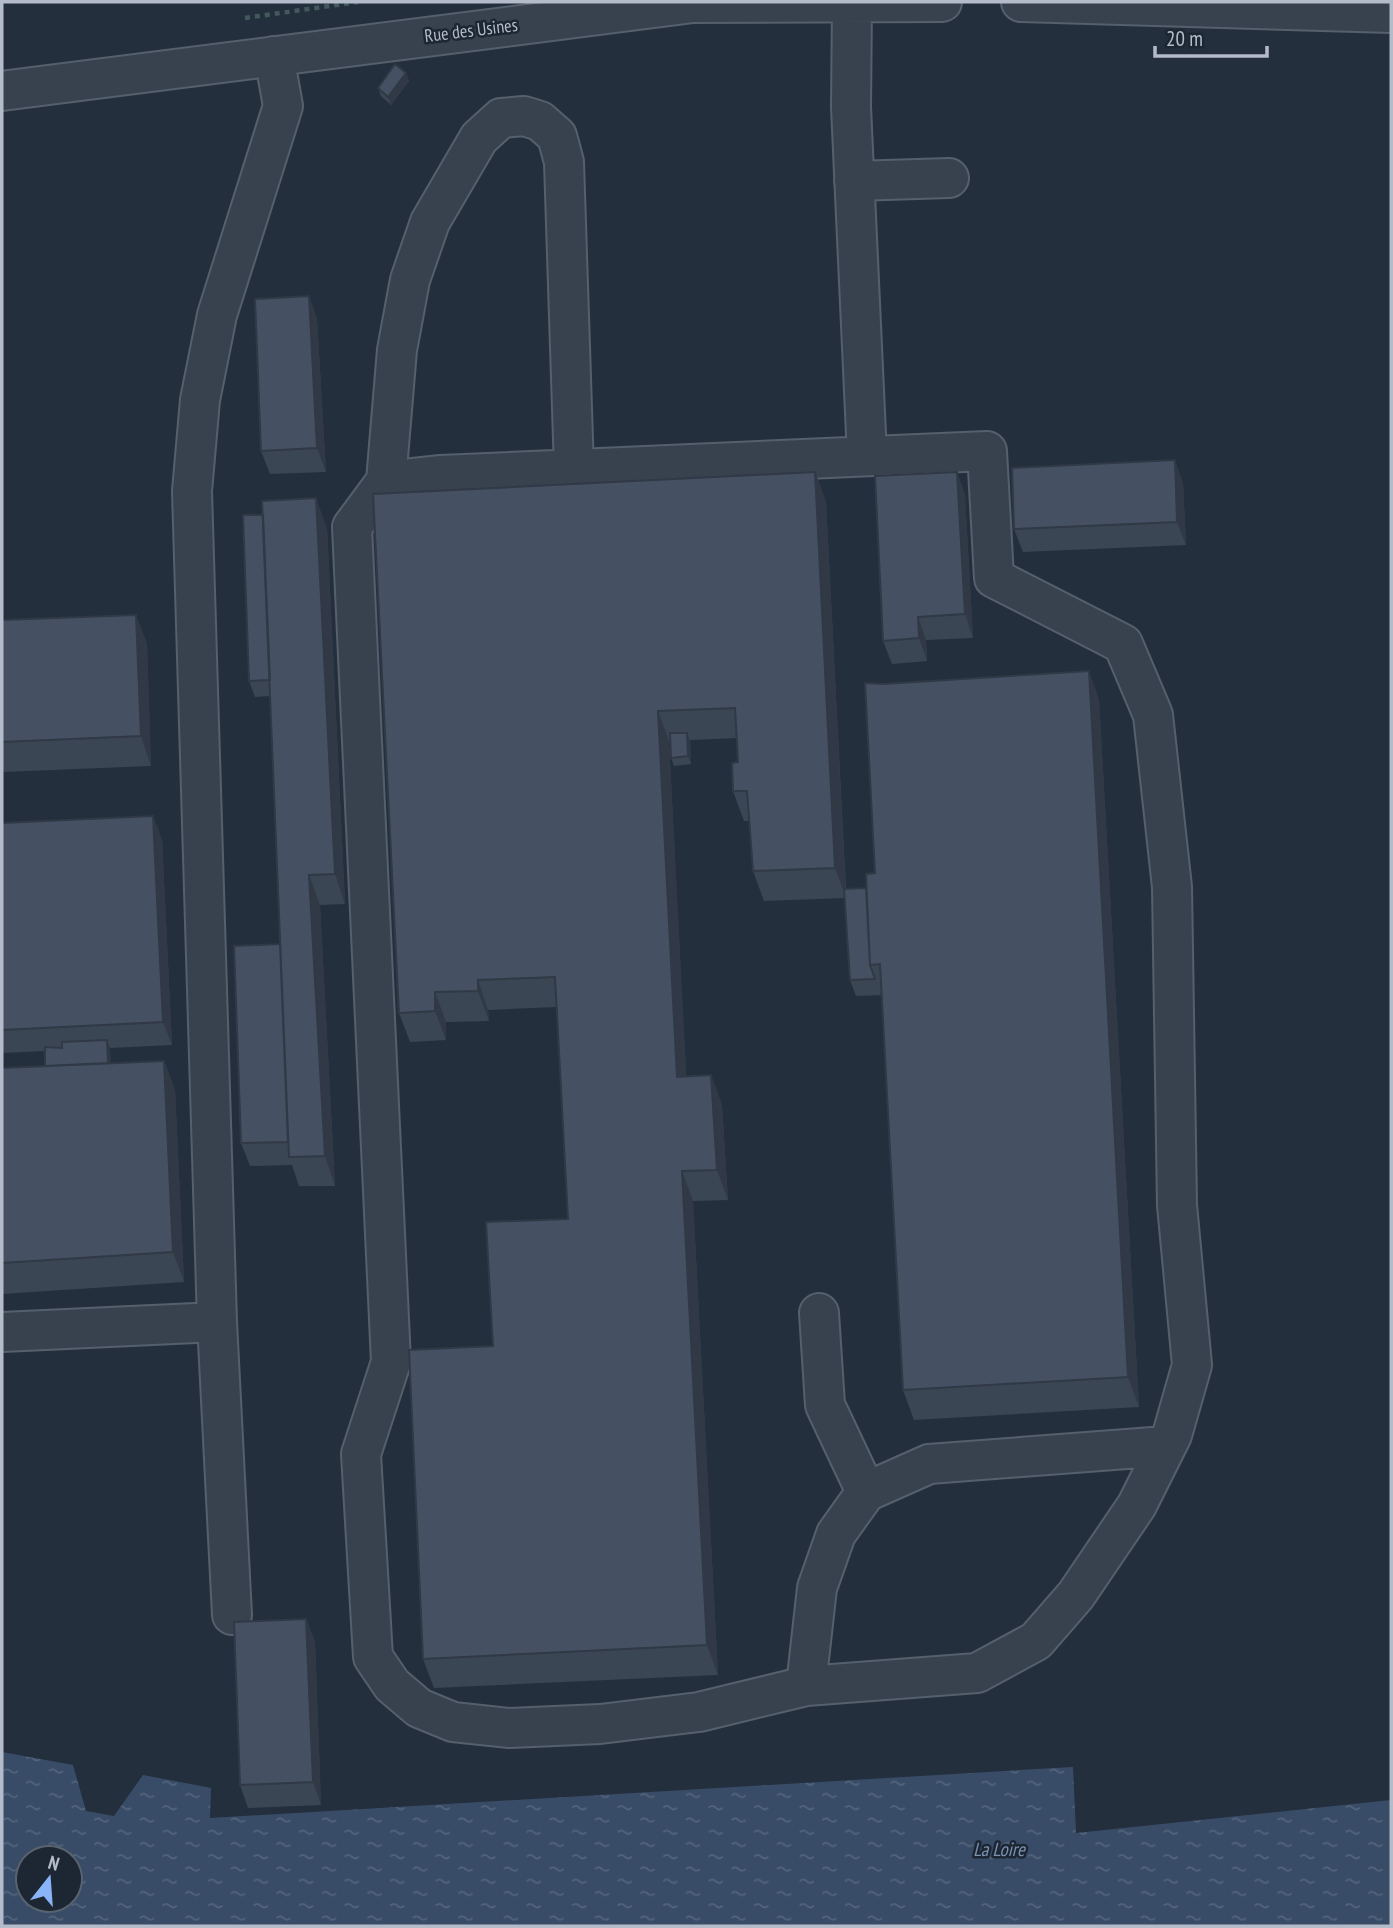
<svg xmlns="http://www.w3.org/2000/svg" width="1393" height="1928" viewBox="0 0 1393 1928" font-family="'PT Sans Narrow',sans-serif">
	<defs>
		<pattern id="water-ripples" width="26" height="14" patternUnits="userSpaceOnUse" patternTransform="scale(1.75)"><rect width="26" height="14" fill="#394c67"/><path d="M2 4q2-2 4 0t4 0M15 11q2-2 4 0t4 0" fill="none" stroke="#53647b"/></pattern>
	</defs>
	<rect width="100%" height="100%" fill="#242f3e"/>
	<!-- water -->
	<path fill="url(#water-ripples)" fill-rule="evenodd" d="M2 1752 73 1765 86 1811 114 1816 143 1775 211 1788 210 1818 1073 1767 1076 1833 1391 1800V1926H2ZM28 1858H70V1900H28Z"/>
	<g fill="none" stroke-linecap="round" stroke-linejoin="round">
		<defs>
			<path id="minor" d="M852 2 851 107 867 456
				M1021 2 1391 13
				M2 91 693 3 942 2
				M854 181 949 178
				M987 451 994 578 1123 644 1153 715 1172 887 1177 1205 1192 1365 1172 1435 1137 1505 1076 1595 1036 1641 977 1673 806 1686 699 1712 600 1724 510 1728 453 1722 419 1708 392 1685 373 1657 361 1454 391 1362 352 527 386 481 441 475Z
				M386 481 397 350 410 280 430 222 479 138 501 118 524 116 540 121 557 136 564 162 574 470
				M819 1313 825 1405 866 1492
				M217 1322 232 1615
				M2 1332 217 1322 192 491 200 400 217 315 283 106 274 56
				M806 1686 817 1588 836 1534 866 1492 929 1464 1166 1446"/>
		</defs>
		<!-- minor casing -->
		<use href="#minor" stroke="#565f6c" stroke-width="42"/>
		<!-- path -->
		<path stroke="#44595c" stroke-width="4.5" stroke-dasharray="5 5" stroke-linecap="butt" d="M245 18 358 2"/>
		<!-- minor -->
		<use href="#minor" stroke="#38414e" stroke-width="38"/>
	</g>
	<!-- wall -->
	<path fill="#3b4654" d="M406 73 409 81 391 105 381 96 378 88Z
		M309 296 317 319 326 472 270 474 261 451Z
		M815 472 826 502 846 889 866 888 875 873 883 684 1089 671 1099 700 1139 1407 914 1420 903 1390 882 995 856 996 850 980 845 898 764 901 753 871 749 821H744L733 791 738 762 737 738 690 740 691 764 674 766 671 758 670 741H669L686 1076 711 1075 722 1105 728 1200 693 1201 718 1675 434 1688 423 1659 493 1346 568 1219 556 1007 488 1010 489 1021 446 1022V1040L410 1042 399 1013Z
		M957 472 965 495 973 638 926 640 927 661 892 664 883 641Z
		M1183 483 1186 545 1023 552 1014 529Z
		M327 528 345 904 320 905 335 1186H299L292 1165 250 1166 241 1143 280 944 270 696 255 697 249 681Z
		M136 615 147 644 151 766 2 772V620Z
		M2 823 162 839 172 1045 110 1048V1063L164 1061 175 1090 184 1282 2 1294V1068L45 1066V1051L2 1053Z
		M306 1619 315 1642 321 1805 248 1808 240 1785Z"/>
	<!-- shaded-wall -->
	<path fill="#303945" d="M406 73 409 81 391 105 388 97Z
		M309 296 317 319 326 472 317 448Z
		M1175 460 1183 483 1186 545 1177 522Z
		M815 472 826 502 846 897 835 868Z
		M957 472 965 495 973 638 965 614Z
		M316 498 327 528 345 904 335 874Z
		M136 615 147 644 151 766 141 736Z
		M918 617 926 640 927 661 919 638Z
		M1089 671 1099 700 1139 1407 1128 1377Z
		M658 711 669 741 688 1107 677 1077Z
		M687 733 690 741 691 764 688 756Z
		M153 816 162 839 172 1045 163 1022Z
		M309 875 320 905 335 1186 325 1156Z
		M478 980 488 1010 489 1021 478 991Z
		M435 992 446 1022V1040L435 1011Z
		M107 1040 110 1048 112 1093 109 1085Z
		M164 1061 175 1090 184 1282 173 1252Z
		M711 1075 722 1105 728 1200 717 1170Z
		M682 1171 693 1201 718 1675 707 1645Z
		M306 1619 315 1642 321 1805 313 1782Z"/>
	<!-- building -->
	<path fill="#455162" stroke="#303945" stroke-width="2" d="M395 64 406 73 388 97 378 88Z
		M309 296 317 448 261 451 255 299Z
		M1175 460 1177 522 1014 529 1012 468Z
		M815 472 835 868 753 871 747 791H733L732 763 738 762 735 708 658 711 677 1077 711 1075 717 1170 682 1171 707 1645 423 1659 409 1350 493 1346 486 1222 568 1219 555 977 478 980V991L435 992V1011L399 1013 373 494Z
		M957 472 965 614 918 617 919 638 883 641 875 476Z
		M316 498 335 874 309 875 325 1156 289 1157 262 501Z
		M243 515H263L270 680 249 681Z
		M136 615 141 736 2 742V620Z
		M1089 671 1128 1377 903 1390 880 964 870 965 866 874 875 873 865 683 883 684Z
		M670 733H687L688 756 671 758Z
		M153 816 163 1022 2 1030V823Z
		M866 888 870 965 875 979 850 980 844 889Z
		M280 944 288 1142 241 1143 234 946Z
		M107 1040 108 1063 45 1066V1047L62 1048V1042Z
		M164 1061 173 1252 2 1263V1068Z
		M306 1619 313 1782 240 1785 234 1622Z"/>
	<g text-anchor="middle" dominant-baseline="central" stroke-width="5" stroke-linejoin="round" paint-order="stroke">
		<!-- street labels -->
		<g font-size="18" fill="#b4bcc9" stroke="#1d2633">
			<text transform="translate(471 30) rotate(-7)">Rue des Usines</text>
		</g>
		<!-- water labels -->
		<g font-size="19" font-style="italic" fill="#7c92b1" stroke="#1d2633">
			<text x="999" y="1849">La Loire</text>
		</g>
	</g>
	<!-- border -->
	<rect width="1393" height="1928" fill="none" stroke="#b4bcc9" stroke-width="7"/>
	<!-- north arrow -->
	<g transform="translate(49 1879) rotate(17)"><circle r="33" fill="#1d2633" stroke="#59626f" stroke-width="2"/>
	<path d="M0-5L12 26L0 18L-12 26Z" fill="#8ab4f8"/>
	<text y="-10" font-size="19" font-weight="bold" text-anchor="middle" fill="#b4bcc9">N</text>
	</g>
	<!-- scale -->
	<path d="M1155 46v10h112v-10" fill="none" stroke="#b4bcc9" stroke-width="3.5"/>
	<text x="1166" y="46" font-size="21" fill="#b4bcc9" stroke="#1d2633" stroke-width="5" paint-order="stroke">20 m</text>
</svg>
